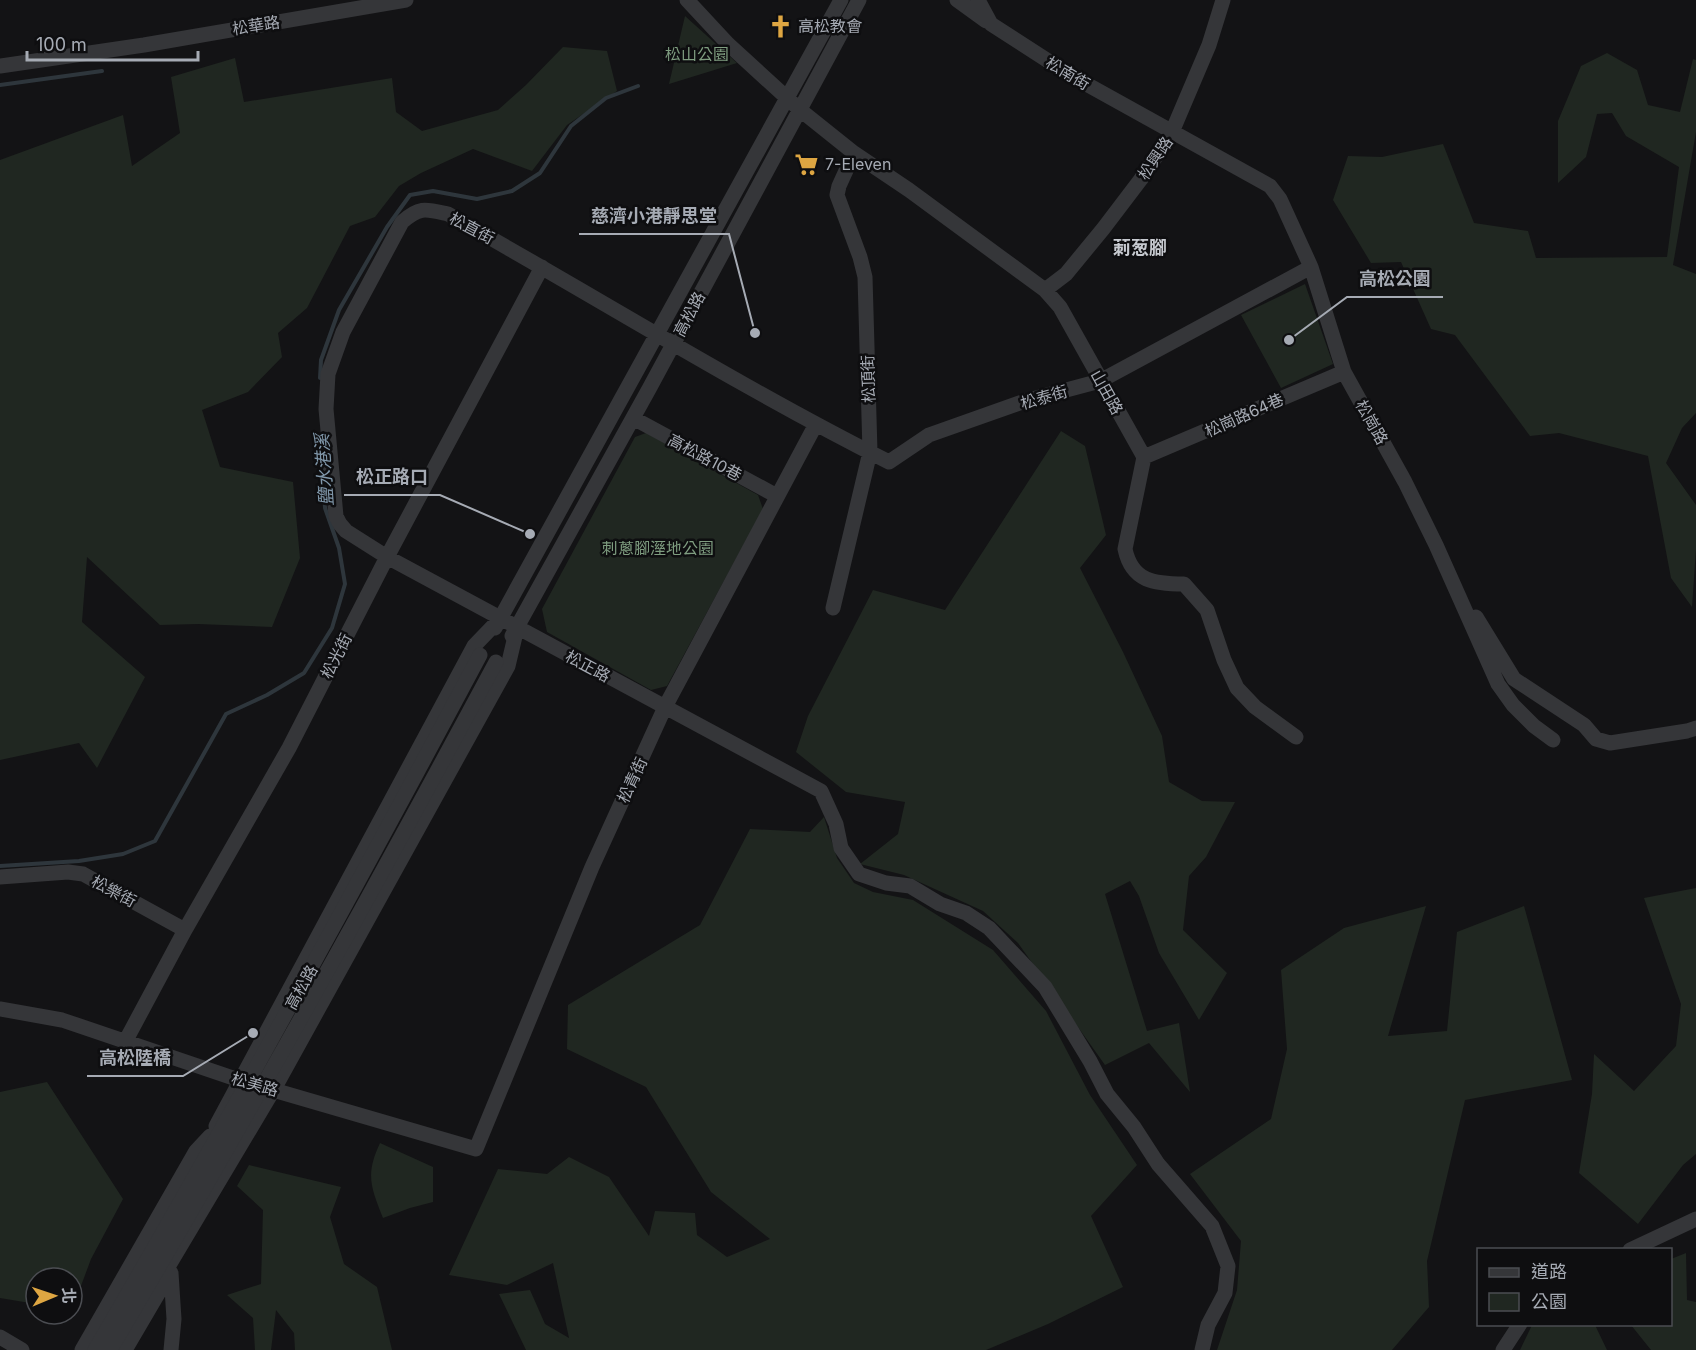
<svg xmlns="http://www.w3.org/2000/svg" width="1696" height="1350" viewBox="0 0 1696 1350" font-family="Inter,'Noto Sans TC',sans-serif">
	<rect width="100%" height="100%" fill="#131315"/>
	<!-- green -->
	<path fill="#202721" d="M685 16 737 63 669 84Z
		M563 47 607 51 617 91 567 125 532 171 473 149 421 173 399 186 375 217 350 226 307 308 278 333 282 357 248 392 202 410 220 467 293 482 300 558 272 627 198 624 160 625 87 557 82 622 145 677 97 768 79 743 0 760V160L123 115 132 166 180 133 171 77 235 58 244 102 392 78 396 112 422 131 498 110 526 85Z
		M1607 53 1637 70 1648 105 1680 112 1693 59 1696 60V132L1673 265 1696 274V413L1682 428 1666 463 1696 505V549L1692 607 1671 578 1648 456 1559 433 1530 436 1455 335 1431 329 1401 262 1371 263 1333 200 1348 156 1382 157 1443 144 1474 223 1528 231 1536 258 1667 257 1679 167 1626 136 1612 113 1597 114 1586 157 1558 183V121L1581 66Z
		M1305 284 1333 364 1281 388 1241 315Z
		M1061 431 1085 446 1106 535 1080 568 1123 652 1162 736 1169 782 1202 801 1235 802 1206 857 1189 876 1183 930 1227 973 1199 1020 1159 953 1139 896 1130 881 1105 894 1147 1031 1179 1023 1190 1092 1149 1043 1105 1065 1018 943 983 911 904 875 860 864 898 834 905 802 846 792 796 752 808 716 873 590 945 610Z
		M646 433 758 495 763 509 667 686 651 690 547 632 542 609 635 437Z
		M824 817 837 858 854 883 873 892 913 900 993 950 1046 1011 1090 1095 1137 1165 1091 1216 1123 1287 1048 1324 986 1350H526L499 1294 530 1290 545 1324 569 1338 553 1263 507 1285 449 1275 498 1169 547 1174 569 1157 609 1177 649 1236 655 1211 695 1213 697 1235 727 1257 770 1239 711 1192 646 1087 567 1049 568 1005 700 925 750 829 810 832Z
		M1696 888V1154L1683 1165 1638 1224 1579 1173 1592 1094 1594 1054 1634 1091 1676 1046 1681 1004 1644 898Z
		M1426 906 1388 1036 1447 1031 1457 932 1524 906 1572 1080 1465 1100 1427 1261 1429 1307 1392 1350H1217L1237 1290 1241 1241 1190 1174 1271 1119 1287 1049 1281 970 1344 928Z
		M47 1082 123 1199 91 1259 72 1310V1278H36V1304L0 1298V1092Z
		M380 1143 433 1167V1202L410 1208 383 1218C371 1187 365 1175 380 1143Z
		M249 1165 341 1187 330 1217 344 1264 377 1287 392 1350H295L294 1333 276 1310 271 1350H255L253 1318 227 1295 261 1284 263 1210 237 1186Z
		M1686 1253 1687 1300 1696 1302V1350H1651L1631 1325 1670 1324 1671 1259Z
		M1532 1325H1595L1607 1350H1520Z"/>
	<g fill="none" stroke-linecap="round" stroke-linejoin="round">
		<!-- stream -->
		<path stroke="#2e363c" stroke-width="4" d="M0 85 102 71
			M320 378 321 360 339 310 387 227 410 195 433 191 477 199 512 191 540 173 571 126 606 98 638 86
			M0 866 79 861 123 854 155 841 226 714 267 695 304 673 332 628 345 584 339 548 325 508 321 437"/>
		<!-- minor -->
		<path stroke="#353639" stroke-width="15" d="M687 0 728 44 799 109 854 153 909 190 1045 290 1060 307 1144 457 1125 549C1132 582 1155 584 1184 584L1207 610 1224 660 1237 688 1255 707 1296 737
			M957 0 986 21
			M978 0 991 24 1070 75 1270 186 1280 199 1311 267 1344 372 1405 482 1436 545 1498 684 1513 705 1534 726 1553 740
			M0 66 144 45 406 0
			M1045 290 1066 274 1103 229 1141 179 1172 132 1209 45 1223 0
			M633 418 777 496
			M1144 457 1344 372
			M833 608 870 452 865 277 860 257 837 195 839 186 854 153
			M1476 617 1514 679 1584 725 1596 739 1610 743 1687 731 1696 728
			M495 628 841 0
			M512 636 649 389 859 0
			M0 877 68 872 83 874 185 930
			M0 1009 62 1020 239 1080 476 1149 592 867 665 707 816 424
			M125 1042 185 930 289 748 387 557 542 267
			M216 1126 474 646 500 619
			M1630 1250 1696 1219
			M171 1273 174 1319 171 1350
			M159 1282 274 1089 508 666 517 628
			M0 1337 22 1350
			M82 1350 196 1151 210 1136
			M125 1350 169 1275
			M1202 1350 1208 1325 1225 1293 1228 1266 1212 1226 1158 1164 1134 1127 1107 1094 1090 1061 1045 987 989 928 966 913 940 904 910 886 886 883 859 874 841 848 836 824 821 791 387 557 346 531 340 524 336 516 326 409 328 374 343 332 402 222C420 206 426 209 448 214 595 296 738 386 889 462L929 435 1025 401 1100 381 1311 267
			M1503 1350 1520 1324"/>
		<!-- minor-bridge -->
		<path stroke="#353639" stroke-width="15" d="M95 1350C229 1121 355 889 480 655
			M110 1350C244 1124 372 893 496 662"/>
	</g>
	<!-- icons -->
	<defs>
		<symbol id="church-bare" viewBox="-9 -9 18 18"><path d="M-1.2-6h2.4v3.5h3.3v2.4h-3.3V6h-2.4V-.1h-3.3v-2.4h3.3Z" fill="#dea642" stroke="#0e0e10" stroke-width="2.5" paint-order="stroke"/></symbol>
		<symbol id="supermarket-bare" viewBox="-9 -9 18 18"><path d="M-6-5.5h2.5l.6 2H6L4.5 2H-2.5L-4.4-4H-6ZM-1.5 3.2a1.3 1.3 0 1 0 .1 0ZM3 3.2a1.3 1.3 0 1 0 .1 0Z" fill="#dea642" stroke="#0e0e10" stroke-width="2.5" paint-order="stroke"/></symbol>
	</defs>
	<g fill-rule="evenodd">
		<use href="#church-bare" x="764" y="10" width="33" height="33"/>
		<use href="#supermarket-bare" x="790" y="148" width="33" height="33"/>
	</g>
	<g text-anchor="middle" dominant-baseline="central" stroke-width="5" stroke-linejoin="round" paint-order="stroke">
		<!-- street labels -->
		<g font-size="16" fill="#a6abb4" stroke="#0e0e10">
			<text transform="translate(256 25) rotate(-9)">松華路</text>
			<text transform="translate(1068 73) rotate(31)">松南街</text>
			<text transform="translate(1155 158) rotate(-56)">松興路</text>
			<text transform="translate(472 228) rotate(28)">松直街</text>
			<text transform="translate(689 314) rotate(-62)">高松路</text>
			<text transform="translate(868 379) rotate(-92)">松頂街</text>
			<text transform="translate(1107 392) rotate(61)">山田路</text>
			<text transform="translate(1044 397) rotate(-16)">松泰街</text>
			<text transform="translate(1244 415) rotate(-24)">松崗路64巷</text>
			<text transform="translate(1372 422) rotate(61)">松崗路</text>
			<text transform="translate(705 457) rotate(28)">高松路10巷</text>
			<text transform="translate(336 656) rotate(-63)">松光街</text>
			<text transform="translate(588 666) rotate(28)">松正路</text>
			<text transform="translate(632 780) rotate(-65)">松青街</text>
			<text transform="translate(114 891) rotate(28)">松樂街</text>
			<text transform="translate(301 987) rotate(-61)">高松路</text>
			<text transform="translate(255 1084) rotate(16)">松美路</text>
		</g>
		<!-- poi labels -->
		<g font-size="16" fill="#a6abb4" stroke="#0e0e10" text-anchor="start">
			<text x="798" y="26">高松教會</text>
			<text x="825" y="164">7-Eleven</text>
		</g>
		<!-- park labels -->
		<g font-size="16" fill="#7f9d80" stroke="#0e0e10">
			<text x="697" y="54">松山公園</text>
			<text x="658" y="548">刺蔥腳溼地公園</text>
		</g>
		<!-- neighbourhood labels -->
		<g font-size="18" font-weight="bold" fill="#c7cad0" stroke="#0e0e10">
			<text x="1140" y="247">莿葱腳</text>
		</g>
		<!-- water labels -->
		<g font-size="18" font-style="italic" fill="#8198ab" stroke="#0e0e10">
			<text transform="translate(324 470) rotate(-94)">鹽水港溪</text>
		</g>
	</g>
	<!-- callouts -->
	<path fill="none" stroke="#a6abb4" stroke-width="2" d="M755 333L729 234H579M1289 340L1347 297H1443M530 534L440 495H344M253 1033L183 1076H87"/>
	<g fill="#a6abb4" stroke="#0e0e10" stroke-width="2">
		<circle cx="755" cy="333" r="6"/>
		<circle cx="1289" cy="340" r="6"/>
		<circle cx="530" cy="534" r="6"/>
		<circle cx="253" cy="1033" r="6"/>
	</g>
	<g font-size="18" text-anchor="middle" font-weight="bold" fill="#a6abb4" stroke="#0e0e10" stroke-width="5" stroke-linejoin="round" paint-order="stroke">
		<text x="654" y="222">慈濟小港靜思堂</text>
		<text x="1395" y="285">高松公園</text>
		<text x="392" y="483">松正路口</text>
		<text x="135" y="1064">高松陸橋</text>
	</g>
	<!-- legend -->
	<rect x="1477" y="1248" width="195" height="78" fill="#0e0e10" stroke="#4b4d52" stroke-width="1.5"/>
	<rect x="1489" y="1268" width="30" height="9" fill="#353639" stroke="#4b4d52" stroke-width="1.5"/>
	<text x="1531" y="1278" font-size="18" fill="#a6abb4">道路</text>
	<rect x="1489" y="1293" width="30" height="18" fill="#202721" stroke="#4b4d52" stroke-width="1.5"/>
	<text x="1531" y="1308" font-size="18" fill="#a6abb4">公園</text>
	<!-- north arrow -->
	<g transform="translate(54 1296) rotate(88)"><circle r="28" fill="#0e0e10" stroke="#4b4d52" stroke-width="1.5"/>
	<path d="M0-4.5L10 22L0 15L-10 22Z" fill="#dea642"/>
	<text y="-9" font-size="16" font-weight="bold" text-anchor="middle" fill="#a6abb4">北</text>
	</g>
	<!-- scale -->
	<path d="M27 51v9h171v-9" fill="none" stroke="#a6abb4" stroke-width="3"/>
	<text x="36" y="51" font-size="18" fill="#a6abb4" stroke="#0e0e10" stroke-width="4.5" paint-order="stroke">100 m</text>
</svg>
